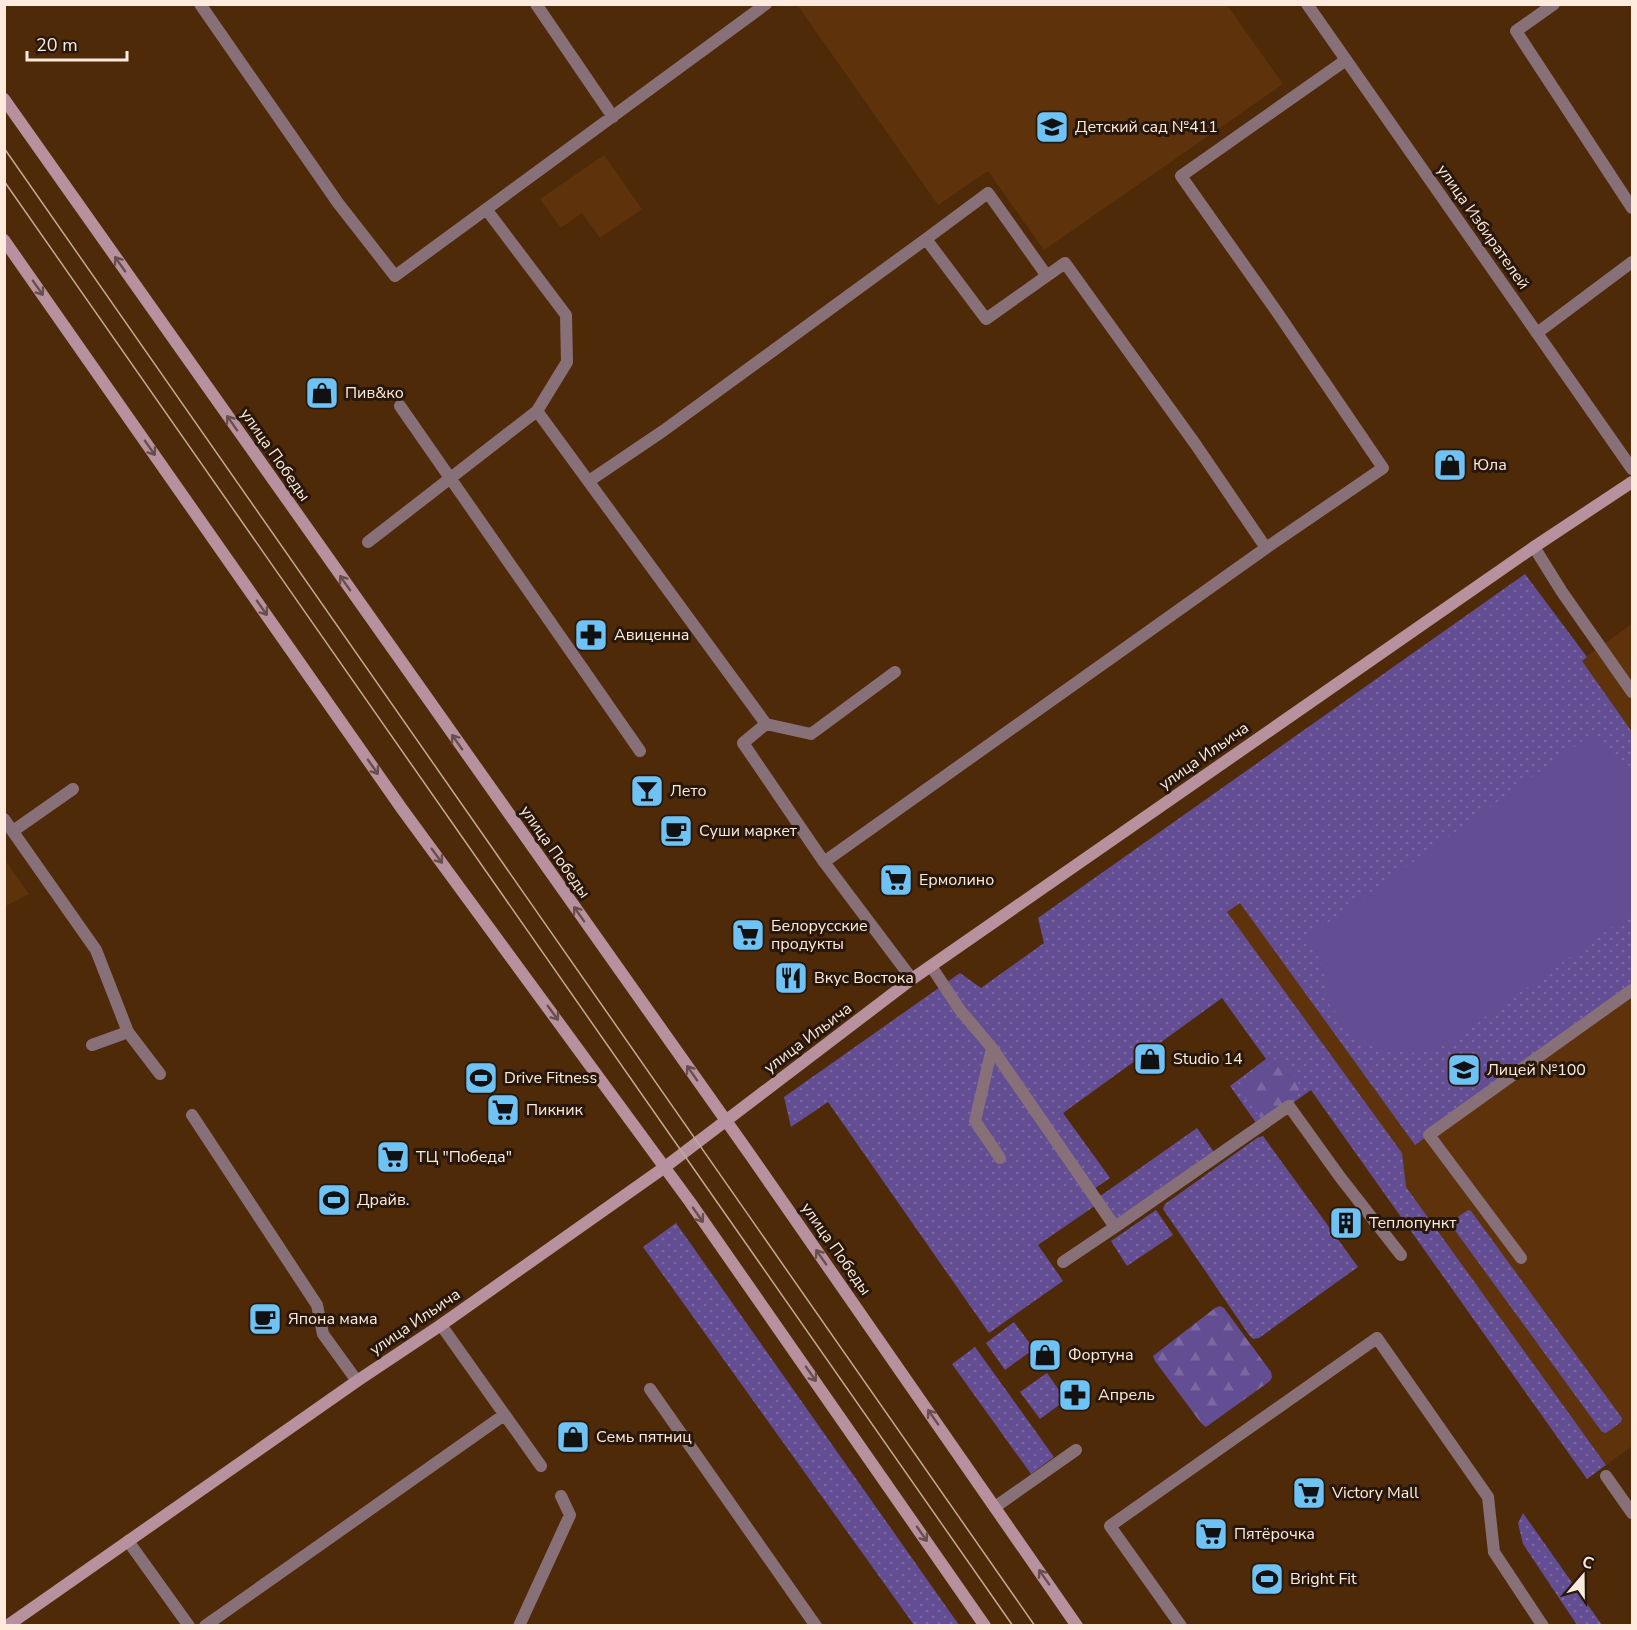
<svg xmlns="http://www.w3.org/2000/svg" width="1637" height="1630" viewBox="0 0 1637 1630" font-family="'Nunito Sans',sans-serif">
	<defs>
		<pattern id="grass-dots" width="8" height="8" patternUnits="userSpaceOnUse" patternTransform="scale(1.5)"><rect width="8" height="8" fill="#644e93"/><path d="M2 2h.1M6 6h.1" fill="none" stroke="#7b68a2" stroke-width="1.8" stroke-linecap="round"/></pattern>
		<pattern id="forest-firs" width="22" height="20" patternUnits="userSpaceOnUse" patternTransform="scale(1.5)"><rect width="22" height="20" fill="#644e93"/><path d="M5 1l3.5 6h-7zM16 11l3.5 6h-7z" fill="#7b68a2"/></pattern>
	</defs>
	<rect width="100%" height="100%" fill="#4f2a09"/>
	<!-- built -->
	<path fill="#5e320b" d="M800 4 1227 5 1283 84 1044 250 988 171 938 205 798 6Z
		M604 155 642 209 600 238 582 213 561 228 540 199Z
		M1632 624V1446L1587 1479 1198 932Z
		M4 859 29 894 5 906H4Z"/>
	<!-- grass -->
	<path fill="url(#grass-dots)" d="M1525 574 1587 657 1582 661 1632 732V990L1415 1145 1240 903 1227 912 1402 1153 1406 1187 1606 1465 1587 1479 1311 1090 1259 1127 1230 1086 1266 1059 1222 998 1063 1113 1110 1178 1091 1191 1096 1205 1038 1245 1063 1281 989 1333 828 1102 791 1127 784 1097 960 973 981 988 1044 943 1038 918Z
		M1197 1128 1216 1155 1115 1227 1096 1199Z
		M1263 1136 1358 1267 1259 1338 1253 1339 1249 1335 1163 1209 1165 1204 1257 1138Z
		M1156 1210 1173 1235 1127 1266 1111 1241Z
		M1468 1210 1471 1211 1622 1418 1621 1422 1606 1433 1602 1432 1451 1225 1452 1221Z
		M676 1223 959 1625H914L643 1247Z
		M1014 1322 1034 1349 1005 1370 986 1343Z
		M975 1347 1054 1457 1031 1474 952 1364Z
		M1047 1373 1066 1400 1040 1419 1020 1392Z
		M1523 1513 1602 1625H1577L1523 1544 1518 1523Z"/>
	<!-- forest -->
	<path fill="url(#forest-firs)" d="M1280 1057 1302 1088 1301 1092 1261 1118 1239 1090V1087L1277 1058Z
		M1220 1306 1224 1308 1271 1372 1272 1377 1270 1381 1206 1427 1201 1423 1155 1361 1153 1356 1215 1308Z"/>
	<!-- garden -->
	<path fill="#644e93" d="M1594 733 1611 757 1632 767V913L1444 1046 1420 1053 1389 1051 1369 1045 1350 1032 1329 1004 1322 962 1306 938Z"/>
	<g fill="none" stroke-linecap="round" stroke-linejoin="round">
		<!-- lane -->
		<path stroke="#887078" stroke-width="12" d="M200 4 338 203 395 276 766 4
			M536 4 613 117
			M1554 4 1516 31 1632 208
			M486 209 566 315 567 362 537 411
			M926 239 988 193 1047 276
			M1537 333 1632 262
			M400 406 640 751
			M589 481 663 431 926 239 986 319 1065 263 1196 445 1266 548 1383 468 1277 312 1181 176 1346 60
			M368 542 537 411 766 724 743 743 824 862 912 979
			M1534 547 1562 592 1632 692
			M766 724 811 734 895 672
			M4 819 96 950 128 1032 160 1074
			M13 831 73 789
			M824 862 1266 548
			M931 966 960 1010 992 1048 1115 1227 1289 1106 1340 1177 1401 1255
			M92 1045 128 1032
			M992 1048 975 1121 1000 1158
			M192 1115 317 1305 323 1334 357 1381
			M1521 1258 1429 1135 1632 990
			M1063 1262 1115 1227
			M441 1325 541 1466
			M650 1389 816 1626
			M1606 1476 1632 1513
			M995 1507 1076 1450
			M128 1541 189 1626
			M205 1626 504 1415
			M519 1626 570 1515 561 1496
			M1181 1626 1110 1526 1377 1338 1488 1497 1494 1552 1543 1626"/>
		<!-- street -->
		<path stroke="#887078" stroke-width="12" d="M1307 4 1632 469"/>
		<!-- secondary -->
		<path stroke="#b7919d" stroke-width="12" d="M4 99 751 1156 1077 1626
			M4 240 402 809 690 1202 985 1626
			M7 1626 357 1381 441 1325 665 1167 912 979 1534 547 1632 482"/>
		<!-- tram -->
		<path stroke="#c3a995" stroke-width="1.5" d="M4 148 1035 1626
			M4 181 1013 1626"/>
	</g>
	<!-- one-way arrows -->
	<defs><path id="oneway-shaft" d="M-6 0H5M1.5-3L5.5 0L1.5 3" fill="none" stroke-width="1.6" stroke-linecap="round" stroke-linejoin="round" transform="scale(1.5)"/></defs>
	<g stroke="#684e4d">
		<use href="#oneway-shaft" transform="translate(120 264) rotate(-125)"/>
		<use href="#oneway-shaft" transform="translate(38 288) rotate(55)"/>
		<use href="#oneway-shaft" transform="translate(232 423) rotate(-125)"/>
		<use href="#oneway-shaft" transform="translate(150 448) rotate(55)"/>
		<use href="#oneway-shaft" transform="translate(345 583) rotate(-125)"/>
		<use href="#oneway-shaft" transform="translate(262 608) rotate(55)"/>
		<use href="#oneway-shaft" transform="translate(457 742) rotate(-125)"/>
		<use href="#oneway-shaft" transform="translate(373 767) rotate(55)"/>
		<use href="#oneway-shaft" transform="translate(437 856) rotate(54)"/>
		<use href="#oneway-shaft" transform="translate(579 914) rotate(-125)"/>
		<use href="#oneway-shaft" transform="translate(553 1013) rotate(54)"/>
		<use href="#oneway-shaft" transform="translate(692 1073) rotate(-125)"/>
		<use href="#oneway-shaft" transform="translate(698 1215) rotate(55)"/>
		<use href="#oneway-shaft" transform="translate(821 1257) rotate(-125)"/>
		<use href="#oneway-shaft" transform="translate(811 1374) rotate(55)"/>
		<use href="#oneway-shaft" transform="translate(933 1417) rotate(-125)"/>
		<use href="#oneway-shaft" transform="translate(922 1534) rotate(55)"/>
		<use href="#oneway-shaft" transform="translate(1044 1577) rotate(-125)"/>
	</g>
	<!-- icons -->
	<defs>
		<symbol id="school-square" viewBox="-11 -11 22 22"><rect x="-9" y="-9" width="18" height="18" rx="4" fill="#6fc2f4" stroke="#28180b"/><path d="M0-5L7-2L0 1L-7-2ZM-4 1L0 2.5L4 1V4Q0 6-4 4Z" fill="#111"/></symbol>
		<symbol id="shop-square" viewBox="-11 -11 22 22"><rect x="-9" y="-9" width="18" height="18" rx="4" fill="#6fc2f4" stroke="#28180b"/><path d="M-5-2.5h2.3a2.7 3.5 0 0 1 5.4 0H5L5.5 6h-11ZM-1.5-2.5h3a1.5 2.3 0 0 0-3 0Z" fill="#111"/></symbol>
		<symbol id="pharmacy-square" viewBox="-11 -11 22 22"><rect x="-9" y="-9" width="18" height="18" rx="4" fill="#6fc2f4" stroke="#28180b"/><path d="M-2-6h4v4h4v4h-4v4h-4v-4h-4v-4h4Z" fill="#111"/></symbol>
		<symbol id="bar-square" viewBox="-11 -11 22 22"><rect x="-9" y="-9" width="18" height="18" rx="4" fill="#6fc2f4" stroke="#28180b"/><path d="M-6-5H6L.8 .8V4.5H3.5V6h-7V4.5H-.8V.8Z" fill="#111"/></symbol>
		<symbol id="cafe-square" viewBox="-11 -11 22 22"><rect x="-9" y="-9" width="18" height="18" rx="4" fill="#6fc2f4" stroke="#28180b"/><path d="M-5.5-4.5H6V0H3Q3 3.5 0 3.5H-2.5Q-5.5 3.5-5.5 0ZM3-3.2v2h1.7v-2ZM-6 4.5H4V6H-6Z" fill="#111"/></symbol>
		<symbol id="supermarket-square" viewBox="-11 -11 22 22"><rect x="-9" y="-9" width="18" height="18" rx="4" fill="#6fc2f4" stroke="#28180b"/><path d="M-6-5.5h2.5l.6 2H6L4.5 2H-2.5L-4.4-4H-6ZM-1.5 3.2a1.3 1.3 0 1 0 .1 0ZM3 3.2a1.3 1.3 0 1 0 .1 0Z" fill="#111"/></symbol>
		<symbol id="restaurant-square" viewBox="-11 -11 22 22"><rect x="-9" y="-9" width="18" height="18" rx="4" fill="#6fc2f4" stroke="#28180b"/><path d="M-5-6h1v4h1v-4h1v4h1v-4h1v5L-1.5 .5V6h-2V.5L-5-1ZM5-6V6H3V1.5H1.5Q1.5-4 5-6Z" fill="#111"/></symbol>
		<symbol id="stadium-square" viewBox="-11 -11 22 22"><rect x="-9" y="-9" width="18" height="18" rx="4" fill="#6fc2f4" stroke="#28180b"/><path d="M0-5a6.5 5 0 1 0 0 10a6.5 5 0 1 0 0-10ZM-3.5-1.8h7v3.6h-7Z" fill="#111"/></symbol>
		<symbol id="building-square" viewBox="-11 -11 22 22"><rect x="-9" y="-9" width="18" height="18" rx="4" fill="#6fc2f4" stroke="#28180b"/><path d="M-4-6H4V6H1V3H-1V6H-4ZM-2.5-4.3h1.7v1.8h-1.7ZM.8-4.3h1.7v1.8H.8ZM-2.5-1h1.7V.8h-1.7ZM.8-1h1.7V.8H.8Z" fill="#111"/></symbol>
	</defs>
	<g fill-rule="evenodd">
		<use href="#school-square" x="1033" y="108" width="38" height="38"/>
		<use href="#shop-square" x="303" y="374" width="38" height="38"/>
		<use href="#shop-square" x="1431" y="446" width="38" height="38"/>
		<use href="#pharmacy-square" x="572" y="616" width="38" height="38"/>
		<use href="#bar-square" x="628" y="772" width="38" height="38"/>
		<use href="#cafe-square" x="657" y="812" width="38" height="38"/>
		<use href="#supermarket-square" x="877" y="861" width="38" height="38"/>
		<use href="#supermarket-square" x="729" y="916" width="38" height="38"/>
		<use href="#restaurant-square" x="772" y="959" width="38" height="38"/>
		<use href="#shop-square" x="1131" y="1040" width="38" height="38"/>
		<use href="#school-square" x="1445" y="1051" width="38" height="38"/>
		<use href="#stadium-square" x="462" y="1059" width="38" height="38"/>
		<use href="#supermarket-square" x="484" y="1091" width="38" height="38"/>
		<use href="#supermarket-square" x="374" y="1138" width="38" height="38"/>
		<use href="#stadium-square" x="315" y="1181" width="38" height="38"/>
		<use href="#building-square" x="1327" y="1204" width="38" height="38"/>
		<use href="#cafe-square" x="246" y="1300" width="38" height="38"/>
		<use href="#shop-square" x="1026" y="1336" width="38" height="38"/>
		<use href="#pharmacy-square" x="1056" y="1376" width="38" height="38"/>
		<use href="#shop-square" x="554" y="1418" width="38" height="38"/>
		<use href="#supermarket-square" x="1290" y="1474" width="38" height="38"/>
		<use href="#supermarket-square" x="1192" y="1515" width="38" height="38"/>
		<use href="#stadium-square" x="1248" y="1560" width="38" height="38"/>
	</g>
	<g text-anchor="middle" dominant-baseline="central" stroke-width="6" stroke-linejoin="round" paint-order="stroke">
		<!-- poi labels -->
		<g font-size="16" fill="#ffebdd" stroke="#28180b" text-anchor="start">
			<text x="1075" y="127">Детский сад №411</text>
			<text x="345" y="393">Пив&amp;ко</text>
			<text x="1473" y="465">Юла</text>
			<text x="614" y="635">Авиценна</text>
			<text x="670" y="791">Лето</text>
			<text x="699" y="831">Суши маркет</text>
			<text x="919" y="880">Ермолино</text>
			<text x="771" y="926">Белорусские<tspan x="771" dy="18">продукты</tspan></text>
			<text x="814" y="978">Вкус Востока</text>
			<text x="1173" y="1059">Studio 14</text>
			<text x="1487" y="1070">Лицей №100</text>
			<text x="504" y="1078">Drive Fitness</text>
			<text x="526" y="1110">Пикник</text>
			<text x="416" y="1157">ТЦ "Победа"</text>
			<text x="357" y="1200">Драйв.</text>
			<text x="1369" y="1223">Теплопункт</text>
			<text x="288" y="1319">Япона мама</text>
			<text x="1068" y="1355">Фортуна</text>
			<text x="1098" y="1395">Апрель</text>
			<text x="596" y="1437">Семь пятниц</text>
			<text x="1332" y="1493">Victory Mall</text>
			<text x="1234" y="1534">Пятёрочка</text>
			<text x="1290" y="1579">Bright Fit</text>
		</g>
		<!-- street labels -->
		<g font-size="16" fill="#ffebdd" stroke="#28180b">
			<text transform="translate(1483 227) rotate(55)">улица Избирателей</text>
			<text transform="translate(275 455) rotate(55)">улица Победы</text>
			<text transform="translate(1204 756) rotate(-35)">улица Ильича</text>
			<text transform="translate(555 852) rotate(55)">улица Победы</text>
			<text transform="translate(808 1038) rotate(-37)">улица Ильича</text>
			<text transform="translate(836 1249) rotate(55)">улица Победы</text>
			<text transform="translate(415 1322) rotate(-34)">улица Ильича</text>
		</g>
	</g>
	<!-- border -->
	<rect width="1637" height="1630" fill="none" stroke="#ffebdd" stroke-width="12"/>
	<!-- north arrow -->
	<g transform="translate(1583 1576) rotate(20)" stroke="#28180b" stroke-width="4.5" paint-order="stroke">
	<path d="M0-4.5L10 22L0 15L-10 22Z" fill="#ffebdd"/>
	<text y="-9" font-size="16" font-weight="bold" text-anchor="middle" fill="#ffebdd">С</text>
	</g>
	<!-- scale -->
	<path d="M27 51v9h100v-9" fill="none" stroke="#ffebdd" stroke-width="3"/>
	<text x="36" y="51" font-size="18" fill="#ffebdd" stroke="#28180b" stroke-width="4.5" paint-order="stroke">20 m</text>
</svg>
